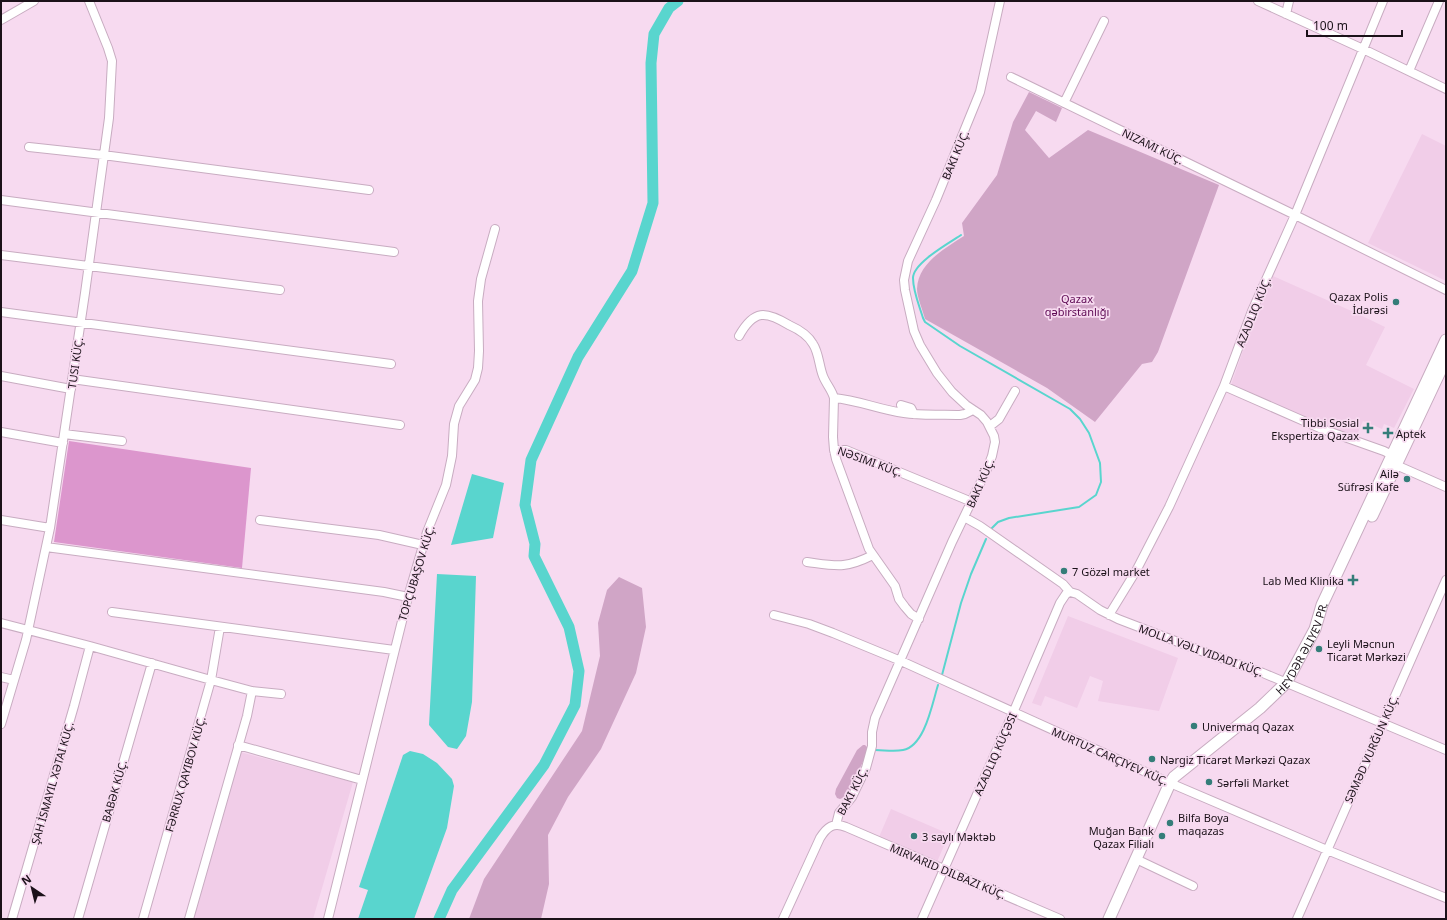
<svg xmlns="http://www.w3.org/2000/svg" width="1447" height="920" viewBox="0 0 1447 920" font-family="'Noto Sans',sans-serif">
	<rect width="100%" height="100%" fill="#f7daf0"/>
	<!-- built -->
	<path fill="#f1cde8" d="M1422 134 1446 146V281L1368 243Z
		M1273 276 1356 313 1385 327 1366 365 1414 389 1394 428 1384 424 1382 429 1363 421 1355 439 1231 385 1253 322Z
		M1068 616 1178 658 1159 711 1098 701 1103 681 1090 676 1077 708 1045 696 1041 706 1032 703Z
		M240 752 353 782 313 919H192Z
		M891 809 949 834 937 862 879 837Z"/>
	<!-- green -->
	<path fill="#d0a5c6" d="M1029 92 1062 108 1056 122 1036 111 1025 130 1049 158 1088 130 1219 185 1158 352 1152 362 1142 364 1095 422 1047 388 925 319C923 311 917 297 917 289 918 263 944 249 964 236L962 223 997 175 1013 122Z
		M619 577 642 588 646 627 636 673 601 749 568 797 548 835 549 884 541 919H469L484 879 582 731 600 656 598 623 607 590Z
		M863 745H865L868 748V751L847 796 840 799 837 798 835 794 836 789 857 750Z"/>
	<!-- forest -->
	<path fill="#dc96cd" d="M69 441 251 468 242 568 54 542Z"/>
	<!-- water -->
	<path fill="#59d5ce" d="M472 474 504 483 493 538 451 545Z
		M437 574 476 576 472 702 466 736 457 749 448 747 429 725Z
		M410 751 423 754 437 763 452 779 454 786 447 828 414 919H358L368 890 359 887 403 755Z"/>
	<g fill="none" stroke-linecap="round" stroke-linejoin="round">
		<!-- stream -->
		<path stroke="#59d5ce" stroke-width="2" d="M961 235C949 243 913 263 913 278 913 291 919 305 923 318L925 322 960 346 1070 409 1080 419 1089 433 1100 463 1101 482 1096 495 1079 507 1009 518 998 522 992 528
			M942 675 961 603 971 574 986 539
			M875 750C884 750 894 752 903 750 925 746 932 704 938 685"/>
		<!-- river -->
		<path stroke="#59d5ce" stroke-width="11" d="M439 919 452 890 544 765 575 705 579 671 569 627 534 556 535 544 525 505 531 460 578 357 632 271 653 203 651 63 654 34 669 8 678 1"/>
		<defs>
			<path id="minor" d="M1258 1 1363 49 1446 89
				M1286 14 1289 1
				M1 20 34 1
				M1409 71 1439 1
				M1011 77 1295 215 1446 290
				M1064 103 1104 21
				M29 147 103 155 369 190
				M1 200 394 252
				M1 255 280 290
				M1 312 391 364
				M739 336C754 309 766 311 789 325 798 329 808 335 813 344 819 353 819 366 823 376 826 384 832 390 834 398
				M1 376 71 389
				M72 379 400 425
				M1224 386 1322 429 1384 451 1392 455
				M901 405 911 408 914 414
				M990 426 999 419 1015 391
				M1 432 63 443
				M64 434 122 441
				M834 450 836 459 869 549 895 586 899 599 905 607 911 614 919 619
				M1396 465 1446 487
				M972 502 846 450H834L833 437 834 398C858 400 880 410 904 413 922 416 942 414 960 415L965 414 973 410
				M964 517 980 526 1063 584 1070 592
				M1 520 50 528
				M260 520 379 535 423 545
				M46 547 384 592 408 597
				M807 562C837 566 845 569 873 555
				M1070 592 1077 594 1100 610 1118 619 1204 652 1263 673 1446 750
				M112 612 394 650
				M774 615 809 624 833 633 901 661 1170 783 1327 850 1446 898
				M1109 615 1136 571 1169 507 1224 386 1252 311 1295 215 1383 1
				M1 623 90 646 211 680 252 691 281 694
				M1 677 14 680
				M1 724 26 640 50 528 85 293 109 118 112 61 108 48 89 1
				M238 745 362 780
				M836 825 839 813 852 797 866 768 872 746V732L875 718 952 542 987 469 992 456 995 442 994 436 987 422 981 415 966 405 952 392 937 373 920 345 914 331 905 290 904 280 908 261 936 200 980 92 1000 1
				M1136 859 1193 886
				M12 919 74 706 90 646
				M78 919 152 663
				M143 919 211 680 220 627
				M189 919 247 716 252 691
				M328 919 408 597 427 532 446 485 452 456 454 424 459 406 475 380 478 368 479 351 478 301 481 279 495 229
				M783 919 820 838C827 827 833 822 846 827L1060 919
				M922 919 1013 713 1060 603 1066 594 1070 592
				M1297 919 1446 580"/>
			<g id="major">
				<path d="M1372 516 1446 359"/>
				<path id="s1" d="M1109 919 1170 783 1174 777 1260 708 1286 683 1315 629 1322 605 1446 340"/>
			</g>
		</defs>
		<!-- minor casing -->
		<use href="#minor" stroke="#c8acc1" stroke-width="10"/>
		<!-- major casing -->
		<use href="#major" stroke="#c8acc1" stroke-width="13"/>
		<!-- minor -->
		<use href="#minor" stroke="#fff" stroke-width="8"/>
		<!-- major -->
		<use href="#major" stroke="#fff" stroke-width="11"/>
	</g>
	<!-- markers -->
	<g fill="#347d79" stroke="#f7daf0" stroke-width="1.5">
		<circle cx="1396" cy="302" r="4"/>
		<path d="M1366 422h4v4h4v4h-4v4h-4v-4h-4v-4h4z"/>
		<path d="M1386 427h4v4h4v4h-4v4h-4v-4h-4v-4h4z"/>
		<circle cx="1407" cy="479" r="4"/>
		<circle cx="1064" cy="571" r="4"/>
		<path d="M1351 574h4v4h4v4h-4v4h-4v-4h-4v-4h4z"/>
		<circle cx="1319" cy="649" r="4"/>
		<circle cx="1194" cy="726" r="4"/>
		<circle cx="1152" cy="759" r="4"/>
		<circle cx="1209" cy="782" r="4"/>
		<circle cx="1170" cy="823" r="4"/>
		<circle cx="914" cy="836" r="4"/>
		<circle cx="1162" cy="836" r="4"/>
	</g>
	<g text-anchor="middle" dominant-baseline="central" stroke-width="3.5" stroke-linejoin="round" paint-order="stroke">
		<!-- street labels -->
		<g font-size="11" fill="#1b1119" stroke="#f7daf0">
			<text transform="translate(1153 146) rotate(26)">NIZAMI KÜÇ.</text>
			<text transform="translate(955 155) rotate(-67)">BAKI KÜÇ.</text>
			<text transform="translate(1253 312) rotate(-68)">AZADLIQ KÜÇ.</text>
			<text transform="translate(75 363) rotate(-82)">TUSI KÜÇ.</text>
			<text transform="translate(870 461) rotate(20)">NƏSIMI KÜÇ.</text>
			<text transform="translate(980 483) rotate(-66)">BAKI KÜÇ.</text>
			<text transform="translate(416 573) rotate(-73)">TOPÇUBAŞOV KÜÇ.</text>
			<text stroke="none"><textPath href="#s1" startOffset="341">HEYDƏR ƏLIYEV PR.</textPath></text>
			<text transform="translate(1201 650) rotate(20)">MOLLA VƏLI VIDADI KÜÇ.</text>
			<text transform="translate(1371 749) rotate(-66)">SƏMƏD VURĞUN KÜÇ.</text>
			<text transform="translate(995 754) rotate(-66)">AZADLIQ KÜÇƏSI</text>
			<text transform="translate(1110 756) rotate(24)">MURTUZ CARÇIYEV KÜÇ.</text>
			<text transform="translate(185 774) rotate(-74)">FƏRRUX QAYIBOV KÜÇ.</text>
			<text transform="translate(52 783) rotate(-74)">ŞAH İSMAYIL XƏTAI KÜÇ.</text>
			<text transform="translate(114 791) rotate(-74)">BABƏK KÜÇ.</text>
			<text transform="translate(852 791) rotate(-62)">BAKI KÜÇ.</text>
			<text transform="translate(948 871) rotate(23)">MIRVARID DILBAZI KÜÇ.</text>
		</g>
		<!-- poi labels -->
		<g font-size="11" fill="#1b1119" stroke="#f7daf0" text-anchor="start">
			<text x="1388" y="296" text-anchor="end">Qazax Polis<tspan x="1388" dy="13">İdarəsi</tspan></text>
			<text x="1359" y="422" text-anchor="end">Tibbi Sosial<tspan x="1359" dy="13">Ekspertiza Qazax</tspan></text>
			<text x="1396" y="433">Aptek</text>
			<text x="1399" y="473" text-anchor="end">Ailə<tspan x="1399" dy="13">Süfrəsi Kafe</tspan></text>
			<text x="1072" y="571">7 Gözəl market</text>
			<text x="1344" y="580" text-anchor="end">Lab Med Klinika</text>
			<text x="1327" y="643">Leyli Məcnun<tspan x="1327" dy="13">Ticarət Mərkəzi</tspan></text>
			<text x="1202" y="726">Univermaq Qazax</text>
			<text x="1160" y="759">Nərgiz Ticarət Mərkəzi Qazax</text>
			<text x="1217" y="782">Sərfəli Market</text>
			<text x="1178" y="817">Bilfa Boya<tspan x="1178" dy="13">maqazas</tspan></text>
			<text x="1154" y="830" text-anchor="end">Muğan Bank<tspan x="1154" dy="13">Qazax Filialı</tspan></text>
			<text x="922" y="836">3 saylı Məktəb</text>
		</g>
		<!-- park labels -->
		<g font-size="11" fill="#5d0953" stroke="#f7daf0">
			<text x="1077" y="298">Qazax<tspan x="1077" dy="13">qəbirstanlığı</tspan></text>
		</g>
	</g>
	<!-- border -->
	<rect width="1447" height="920" fill="none" stroke="#1b1119" stroke-width="4"/>
	<!-- north arrow -->
	<g transform="translate(32 888) rotate(325)" stroke="#f7daf0" stroke-width="3" paint-order="stroke">
	<path d="M0-3L7 15L0 10L-7 15Z" fill="#1b1119"/>
	<text y="-6" font-size="11" font-weight="bold" text-anchor="middle" fill="#1b1119">N</text>
	</g>
	<!-- scale -->
	<path d="M1307 30v6h95v-6" fill="none" stroke="#1b1119" stroke-width="2"/>
	<text x="1313" y="30" font-size="12" fill="#1b1119" stroke="#f7daf0" stroke-width="3" paint-order="stroke">100 m</text>
</svg>
